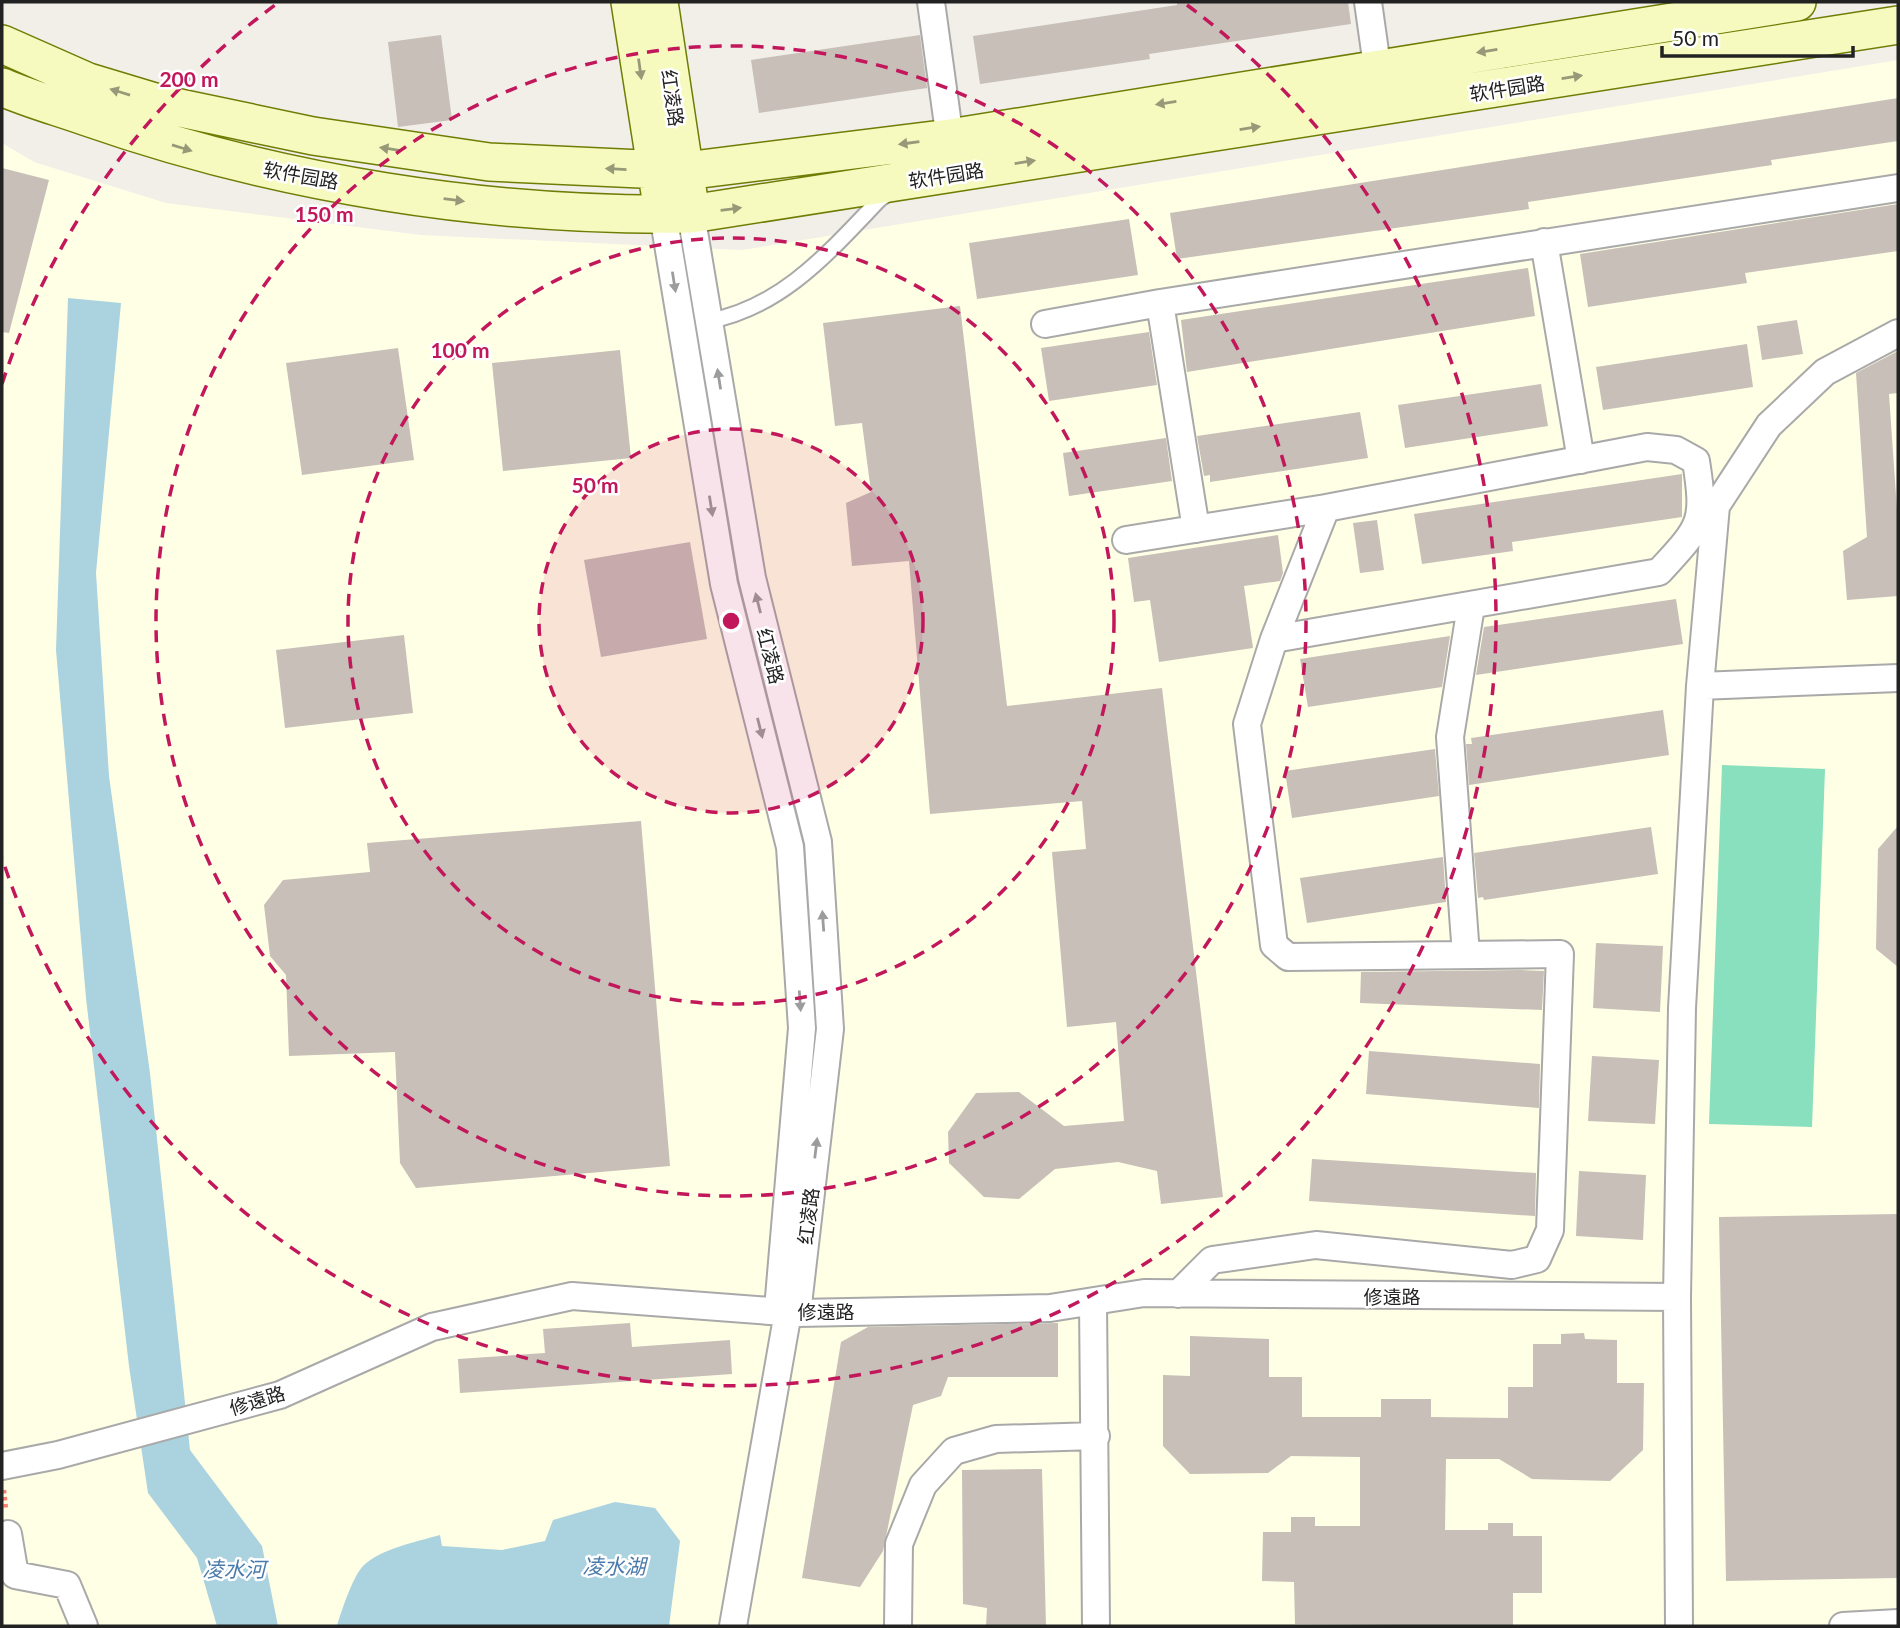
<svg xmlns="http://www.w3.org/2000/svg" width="1900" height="1628" viewBox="0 0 1900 1628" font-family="Lato,'Noto Sans SC',sans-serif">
	<rect width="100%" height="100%" fill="#f2efe9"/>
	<!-- education -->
	<path fill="#ffffe5" d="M1898 60V1626H2V143L34 162 166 203 421 235 742 250Z"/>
	<!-- pitch -->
	<path fill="#88e0be" d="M1722 765 1825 769 1812 1127 1709 1124Z"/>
	<!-- water -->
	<path fill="#aad3df" d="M68 298 121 303 96 573 109 776 150 1073 190 1450 262 1546 278 1626H217L197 1558 148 1493 129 1366 86 998 56 650Z
		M615 1502 655 1508 680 1541 669 1626H337C341 1612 353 1576 363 1566 382 1548 416 1542 440 1535L442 1546 502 1550 545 1541 553 1520Z"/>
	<!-- building -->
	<path fill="#c7bfb8" d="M1177 2H1348L1351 24 1149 54 1150 59 980 84 973 36 1177 5Z
		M441 35 452 120 398 127 388 42Z
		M920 35 927 88 759 113 751 60Z
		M1898 98V141L1771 160 1772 165 1528 202 1529 209 1177 259 1170 213Z
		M2 168 49 180 9 333 2 332Z
		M1898 204V251L1745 273 1747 283 1588 307 1580 254Z
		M1129 219 1138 275 977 299 969 243Z
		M1528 268 1535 316 1187 372 1181 320Z
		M960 306 1007 706 1162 688 1223 1197 1161 1204 1157 1171 1118 1162 1055 1169 1019 1199 984 1197 949 1163 948 1132 976 1093 1019 1092 1064 1126 1124 1121 1116 1022 1067 1027 1052 852 1086 849 1082 801 930 814 909 561 852 566 846 503 871 492 862 423 835 426 823 323Z
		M1797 320 1803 354 1762 360 1757 326Z
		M1149 332 1157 385 1049 401 1041 348Z
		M1747 344 1753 387 1603 410 1596 367Z
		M398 348 414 460 302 475 286 363Z
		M620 350 631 458 503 471 492 363Z
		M1898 351V393L1889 394 1898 525V596L1847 600 1843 551 1867 537 1856 373Z
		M1541 384 1548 426 1405 448 1398 405Z
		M1360 412 1368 458 1210 482V475L1204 476 1197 436Z
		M1166 438 1172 481 1069 496 1063 453Z
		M1682 474V517L1512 542 1513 551 1422 564 1414 514Z
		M1377 520 1384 570 1360 573 1353 523Z
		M1278 535 1283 573 1280 581 1244 586 1253 648 1159 662 1150 600 1134 602 1128 558Z
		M690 542 707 639 601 657 584 560Z
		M1676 599 1683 644 1476 675 1484 627Z
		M404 635 413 713 285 728 276 650Z
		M1450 636 1442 687 1308 707 1300 659Z
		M1663 710 1669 755 1469 785 1466 744H1472L1471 738Z
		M1435 749 1439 796 1292 818 1285 771Z
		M641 821 670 1166 416 1188 400 1163 395 1052 289 1056 286 975 270 956 264 905 283 880 370 872 367 843Z
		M1898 826V967L1876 949 1878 849Z
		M1651 827 1658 874 1484 900 1483 897 1478 898 1474 853Z
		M1443 857 1446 902 1307 923 1300 878Z
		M1596 943 1663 946 1660 1012 1593 1008Z
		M1520 970 1544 971 1542 1010 1360 1003 1361 972Z
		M1369 1051 1540 1064 1539 1108 1366 1094Z
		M1592 1056 1659 1060 1655 1124 1588 1121Z
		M1312 1159 1536 1173 1535 1216 1309 1201Z
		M1579 1171 1646 1175 1643 1240 1576 1236Z
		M1898 1214V1578L1726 1581 1719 1217Z
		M630 1323 632 1347 730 1340 732 1374 460 1393 458 1359 545 1353 543 1329Z
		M1058 1323V1377H948L941 1396 913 1405 883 1551 860 1587 802 1578 841 1342 868 1327Z
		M1584 1333 1585 1339 1617 1340V1383H1644L1643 1450 1610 1481 1532 1479 1499 1459H1446L1445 1530H1488V1523H1513V1536H1542V1593H1513V1626L1295 1624 1294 1582 1262 1581 1263 1532H1291V1517H1315V1526H1360V1457L1291 1456 1268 1473 1190 1474 1163 1446V1375L1190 1376V1336L1269 1339V1377H1302V1417H1381V1399H1431V1417L1508 1418V1387H1533V1344H1561V1334Z
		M1042 1469 1046 1626H986L987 1608 963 1604 962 1470Z"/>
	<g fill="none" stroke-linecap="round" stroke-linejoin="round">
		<defs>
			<path id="service" d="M709 321C783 307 830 251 880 199L891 192"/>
			<path id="minor" d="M931 2 952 154
				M1368 2 1380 87
				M663 214 724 584 790 847 802 1028 778 1309
				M691 214 752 578 818 842 830 1029 797 1313
				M1544 242 1581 460
				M1160 303 1196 529
				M1045 324 1160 303 1898 188
				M1126 540 1326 508 1647 447 1676 450 1696 461C1706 524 1701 526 1659 572L1274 639
				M1700 686 1898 678
				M1466 955 1450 737 1471 606
				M1178 1294 1212 1260 1316 1245 1512 1265 1537 1259 1550 1230 1560 954 1288 957 1274 945 1247 724 1274 639 1326 508
				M1093 1302 1096 1626
				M2 1466 58 1455 280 1395 432 1327 572 1296 797 1313 1050 1308 1144 1293 1677 1297
				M8 1534 15 1575 67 1585 84 1626
				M733 1626 788 1312
				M898 1626 899 1544 923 1485 954 1451 996 1439 1096 1436
				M1679 1626 1677 1297 1682 1008 1700 686 1716 506 1769 425 1825 372 1898 333
				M1843 1626 1898 1623"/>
			<path id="secondary" d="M630 2 660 193
				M659 2 688 194
				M2 44 88 82 161 104 313 136 489 162 685 171 950 138 1797 2
				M2 87C29 99 59 107 87 117 279 184 488 217 691 214L1898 25"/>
		</defs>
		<!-- service casing -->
		<use href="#service" stroke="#a9a9a9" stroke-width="18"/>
		<!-- minor casing -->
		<use href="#minor" stroke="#a9a9a9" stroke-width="30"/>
		<!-- secondary casing -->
		<use href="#secondary" stroke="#707d05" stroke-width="40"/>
		<!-- path -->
		<path stroke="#fa8072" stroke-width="4.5" stroke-dasharray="3.5 3.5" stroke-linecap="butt" d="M4 1490 6 1509"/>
		<!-- service -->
		<use href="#service" stroke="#fff" stroke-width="14"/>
		<!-- minor -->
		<use href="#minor" stroke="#fff" stroke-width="26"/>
		<!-- secondary -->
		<use href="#secondary" stroke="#f7fabf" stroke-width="37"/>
	</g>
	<!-- one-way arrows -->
	<defs><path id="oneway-solid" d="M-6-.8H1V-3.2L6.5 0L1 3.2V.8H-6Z" transform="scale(1.75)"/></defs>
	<g fill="#979978">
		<use href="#oneway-solid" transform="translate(1487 51) rotate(171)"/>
		<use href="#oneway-solid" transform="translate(640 69) rotate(82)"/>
		<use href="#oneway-solid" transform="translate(1572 77) rotate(-9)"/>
		<use href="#oneway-solid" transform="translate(120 92) rotate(-163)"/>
		<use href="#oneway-solid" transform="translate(1166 103) rotate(171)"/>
		<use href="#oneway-solid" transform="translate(1250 128) rotate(-9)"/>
		<use href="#oneway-solid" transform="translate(909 143) rotate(172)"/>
		<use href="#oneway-solid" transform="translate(182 148) rotate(17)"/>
		<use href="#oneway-solid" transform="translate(390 149) rotate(-171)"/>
		<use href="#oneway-solid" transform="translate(1025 162) rotate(-9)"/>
		<use href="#oneway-solid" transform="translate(616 169) rotate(-177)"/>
		<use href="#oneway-solid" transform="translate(454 200) rotate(7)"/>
		<use href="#oneway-solid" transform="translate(731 209) rotate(-7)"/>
	</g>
	<g fill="#9c9c9c">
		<use href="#oneway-solid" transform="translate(674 282) rotate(81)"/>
		<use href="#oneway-solid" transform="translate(719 379) rotate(-99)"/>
		<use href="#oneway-solid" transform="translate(711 506) rotate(81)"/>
		<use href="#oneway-solid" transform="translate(758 603) rotate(-104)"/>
		<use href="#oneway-solid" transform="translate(760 728) rotate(76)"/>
		<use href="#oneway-solid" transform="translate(823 921) rotate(-94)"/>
		<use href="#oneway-solid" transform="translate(800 1001) rotate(86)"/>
		<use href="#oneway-solid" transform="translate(816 1148) rotate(-83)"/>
	</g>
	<!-- distance rings -->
	<circle cx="731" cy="621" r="192" fill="#c2185b" fill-opacity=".12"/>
	<g fill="none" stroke="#c2185b" stroke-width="3.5" stroke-dasharray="12 9">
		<circle cx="731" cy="621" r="192"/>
		<circle cx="731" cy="621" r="383"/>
		<circle cx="731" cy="621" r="575"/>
		<path d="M2 384A766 766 0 0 1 275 5M1187 5A766 766 0 1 1 2 858"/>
	</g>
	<g text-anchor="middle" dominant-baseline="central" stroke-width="5" stroke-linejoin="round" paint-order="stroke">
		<!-- street labels -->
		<g font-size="19" fill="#222" stroke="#fff">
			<text transform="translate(1507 88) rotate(-9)">软件园路</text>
			<text transform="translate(673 98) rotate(82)">红凌路</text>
			<text transform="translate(301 175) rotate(10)">软件园路</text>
			<text transform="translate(946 175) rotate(-9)">软件园路</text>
			<text transform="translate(771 656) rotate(76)">红凌路</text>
			<text transform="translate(808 1216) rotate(-83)">红凌路</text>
			<text x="1392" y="1296">修遠路</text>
			<text x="826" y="1311">修遠路</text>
			<text transform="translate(257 1400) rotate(-17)">修遠路</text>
		</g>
		<!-- water labels -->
		<g font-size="21" font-style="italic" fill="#4a7aab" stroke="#fff">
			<text x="614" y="1565">凌水湖</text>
			<text x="234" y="1568">凌水河</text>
		</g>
	</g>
	<circle cx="731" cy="621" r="10" fill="#c2185b" stroke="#fff" stroke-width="3.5"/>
	<g font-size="21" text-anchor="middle" font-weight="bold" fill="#c2185b" stroke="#fff" stroke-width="5" stroke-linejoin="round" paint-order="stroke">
		<text x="189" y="87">200 m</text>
		<text x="324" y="222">150 m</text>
		<text x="460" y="358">100 m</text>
		<text x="595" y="493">50 m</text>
	</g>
	<!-- border -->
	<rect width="1900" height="1628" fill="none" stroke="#222222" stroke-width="7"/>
	<!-- scale -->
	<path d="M1662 46v10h191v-10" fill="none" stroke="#222222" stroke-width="3.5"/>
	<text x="1672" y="46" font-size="21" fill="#222222" stroke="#ffffff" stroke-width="5" paint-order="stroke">50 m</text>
</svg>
